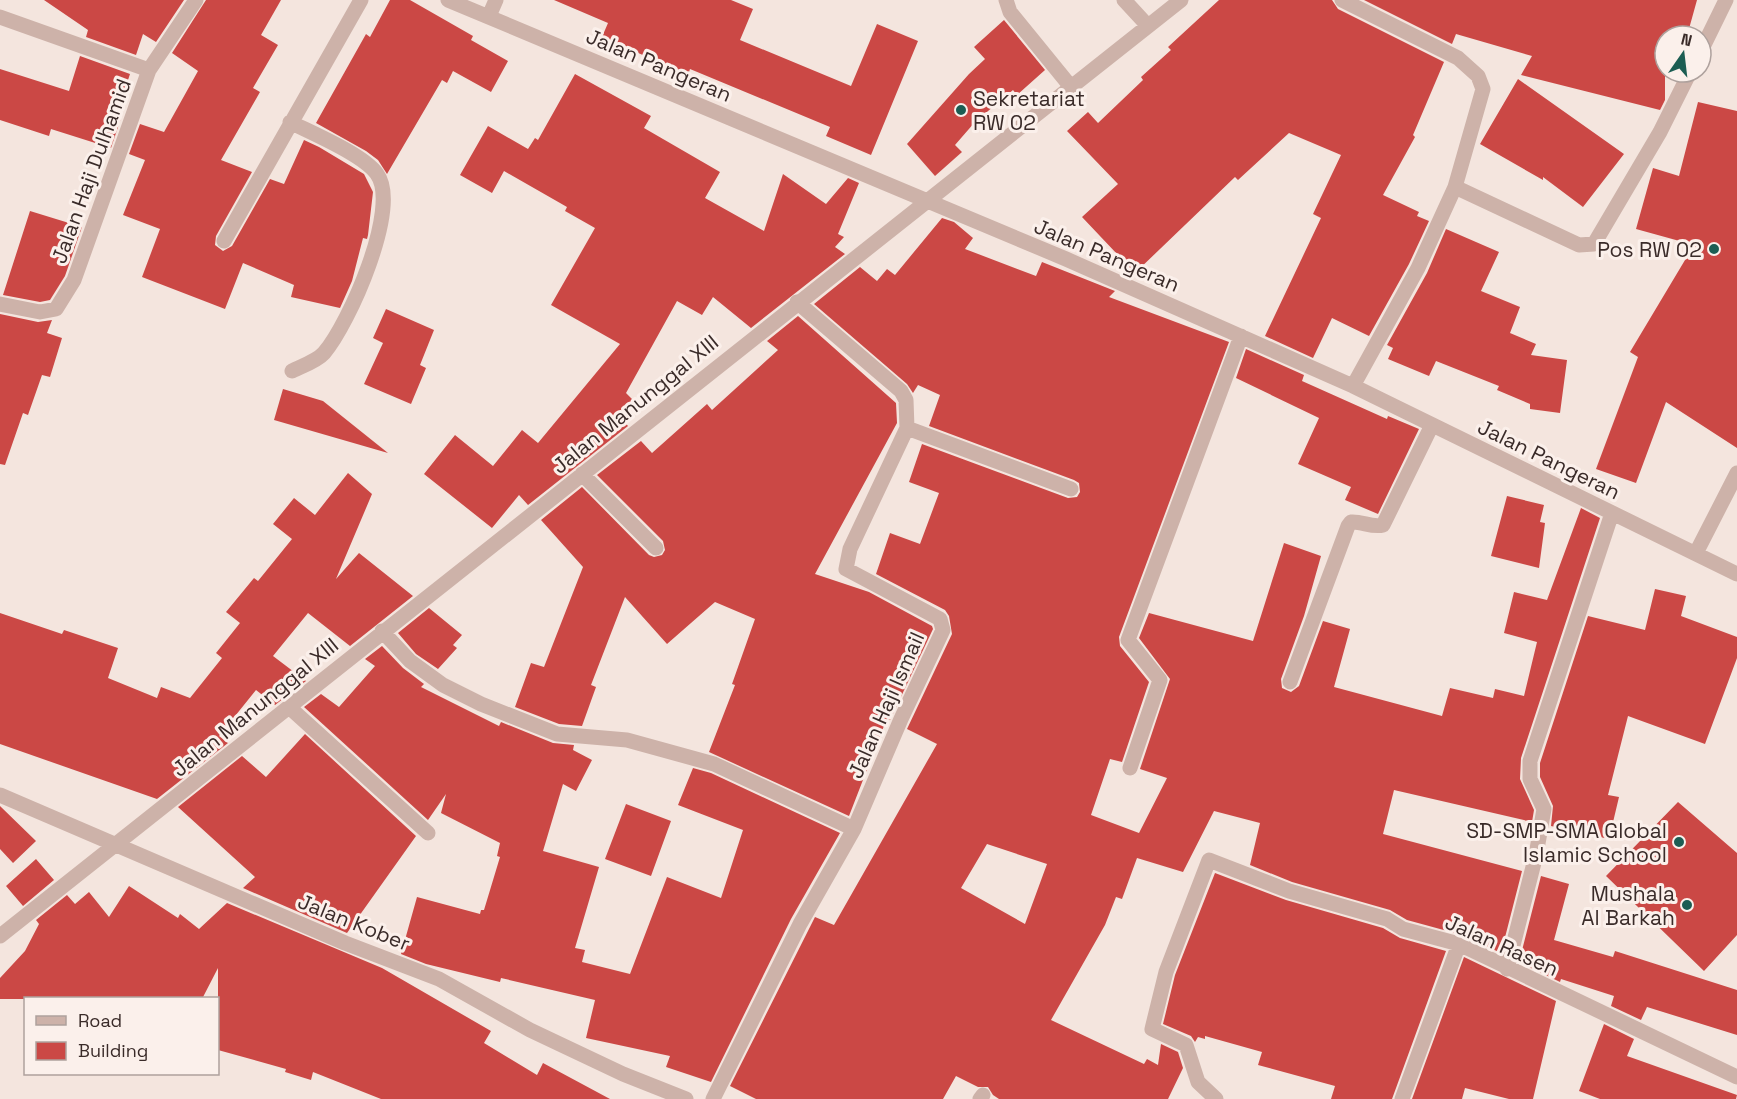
<svg xmlns="http://www.w3.org/2000/svg" width="1737" height="1099" viewBox="0 0 1737 1099" font-family="'Space Grotesk',sans-serif">
	<rect width="100%" height="100%" fill="#f4e5de"/>
	<!-- building -->
	<path fill="#cb4845" fill-rule="evenodd" d="M44 0H184L156 42 143 34 136 55 86 37 88 30Z
		M206 0H281L261 35 278 45 253 88 260 92 221 160 252 172 216 236 215 245 223 251 232 246 270 179 284 184 304 140 319 147 364 174 373 192 368 235 367 239 363 238 352 281 340 308 291 297 294 285 243 263 225 309 142 277 160 229 123 215 145 160 129 154 140 124 164 132 198 71 172 53Z
		M390 0H410L473 36 471 40 508 61 491 92 453 71 447 83 442 80 387 174 378 160 366 151 316 123 366 34 370 37Z
		M554 0H731L753 9 740 40 851 86 877 24 918 41 871 155 826 136 830 127 690 69 688 75 602 37 608 23Z
		M1219 0H1332L1338 9 1444 62 1413 135 1415 137 1383 195 1419 212 1417 216 1429 221 1409 264 1369 336 1332 318 1313 358 1265 336 1321 218 1313 214 1341 155 1289 133 1238 180 1235 177 1135 273 1082 217 1118 184 1067 131 1088 112 1098 123 1143 80 1141 77 1171 50 1168 47Z
		M1364 0H1697L1687 36H1665V100L1660 110 1521 75 1532 56 1456 34 1452 44Z
		M1004 20 1045 70 1017 95 1013 90 975 122 955 145 962 152 935 176 907 144 969 74 985 59 974 47Z
		M80 56 130 74 116 116 121 118 111 148 51 129 49 136 0 120V69L69 91Z
		M575 74 651 116 644 128 720 172 705 198 764 231 783 174 826 204 848 178 859 183 838 234 844 237 835 247 845 254 751 328 713 297 702 315 677 301 626 393 633 400 620 417 628 426 528 505 519 495 492 528 424 474 455 435 493 466 522 430 538 443 620 344 551 305 595 228 565 211 567 207 504 171 492 193 460 175 488 126 528 149 535 138 538 140Z
		M1518 79 1624 154 1583 207 1543 177V180L1480 144Z
		M1698 102 1737 111V448L1666 402 1636 483 1596 469 1638 357 1630 352 1694 245 1636 229 1653 168 1679 176Z
		M30 211 82 227 65 276 50 300 40 302 3 295Z
		M942 218 954 222 973 238 965 249 1036 276 1042 262 1115 291 1109 297 1229 342 1119 637 1120 646 1149 682 1122 762 1110 759 1091 815 1139 833 1167 778 1140 769 1170 679 1139 638 1149 613 1253 641 1284 543 1321 556 1304 616 1281 679 1282 688 1291 692 1299 686 1323 621 1350 629 1334 687 1442 716 1450 688 1493 698 1495 689 1524 696 1537 642 1504 633 1514 592 1547 600 1581 508 1600 518 1521 758 1520 779 1534 810 1532 822 1394 790 1383 834 1522 871 1501 953 1462 935 1407 920 1390 910 1292 882 1250 865 1260 823 1214 811 1183 872 1137 858 1122 899 1116 897 1105 925 1051 1020 1144 1064 1147 1059 1158 1065 1161 1044 1178 1052 1183 1068 1168 1099H999L993 1095 988 1087H978L956 1076 943 1099H756L730 1086 815 917 834 925 937 744 907 729 952 634 949 616 945 610 876 574 890 533 920 544 939 493 909 482 922 444 1068 498 1077 497 1080 492 1079 483 1074 480 929 426 940 395 918 385 913 393 907 384 814 304 860 267 877 281 887 269 895 275ZM987 844 1047 864 1025 924 961 888Z
		M1446 229 1499 252 1481 291 1520 307 1510 333 1536 344 1531 355 1567 360 1560 413 1530 409V404L1497 390 1499 386 1436 361 1429 376 1388 359 1393 348 1387 345 1427 273Z
		M386 309 434 330 420 365 426 368 411 404 364 384 383 343 373 338Z
		M0 314 38 322 52 320 47 333 62 338 50 377 42 375 28 415 23 413 5 465 0 464Z
		M798 316 896 403 897 423 815 574 869 592 932 626 933 629 890 720 887 718 849 816 709 752 735 685 732 684 755 619 715 602 667 644 625 597 591 685 596 687 582 726 559 724 515 707 531 663 544 667 583 567 541 520 582 487 649 555 654 557 662 555 665 550 663 541 597 475 641 441 652 453 707 404 712 410 778 350 767 341Z
		M1246 349 1304 375 1302 381 1387 419 1388 416 1419 429 1378 514 1345 500 1351 487 1298 464 1319 418 1236 378Z
		M283 389 323 401 388 453 274 420Z
		M348 473 372 494 336 579 359 553 413 596 350 646 308 613 273 656 306 681 275 705 256 690 219 736 228 743 157 799 0 744V613L62 634 64 630 118 648 108 678 157 698 161 687 190 698 222 658 216 653 240 623 226 612 254 578 258 581 292 539 273 524 294 498 315 515Z
		M1507 496 1544 505 1540 522 1545 523 1539 568 1491 556Z
		M1655 589 1686 596 1681 616 1737 637V658L1705 744 1628 716 1608 795 1619 797 1609 839 1551 826 1553 806 1540 777V763L1588 616 1645 630Z
		M429 608 462 635 453 645 457 648 438 669 416 654 398 633Z
		M382 646 403 668 424 684 421 687 499 726 501 722 553 743 574 745 573 750 592 760 576 791 563 784 543 851 599 867 575 948 585 950 582 962 630 974 667 877 721 898 743 830 678 805 693 768 711 773 840 833 791 919 711 1082 666 1067 670 1056 586 1038 595 1000 501 978 500 982 426 964 401 954 417 897 480 914 481 910H484L500 857 497 856 500 843 441 813 446 794 428 820 304 707 321 694 339 707 375 666 365 659Z
		M305 734 416 836 347 933 243 888 255 877 178 807 242 756 266 777Z
		M1678 802 1737 853V935L1704 971 1606 876Z
		M626 804 671 821 651 876 605 859Z
		M0 806 36 841 13 863 0 849Z
		M36 859 54 880 23 906 6 886Z
		M1215 873 1286 900 1383 928 1400 938 1446 951 1392 1099H1331L1335 1086 1258 1065 1262 1052 1205 1036V1039L1198 1037 1195 1042 1191 1036 1163 1024 1175 975Z
		M1541 876 1569 884 1554 940 1613 957 1615 951 1737 990V1035L1647 1007 1641 1020 1611 1006 1614 996 1561 979 1560 982 1519 962Z
		M129 886 178 918 180 914 199 929 227 903 382 968 491 1031 484 1043 537 1075 543 1063 610 1099H381L313 1072 311 1080 285 1072 286 1069 218 1050V968L202 999H0V978L25 951 39 924 36 920 67 895 75 904 89 892 109 917Z
		M1464 957 1556 1001 1533 1099H1509L1465 1088 1462 1099H1412Z
		M1604 1024 1634 1039 1627 1056 1737 1095 1736 1099H1600L1579 1091Z"/>
	<g fill="none" stroke-linecap="round" stroke-linejoin="round">
		<!-- minor -->
		<path stroke="#cdb2a9" stroke-width="15" d="M448 0 1066 259 1353 386 1737 574
			M1006 0 1010 12 1071 87
			M1124 0 1148 26
			M1342 0 1458 58 1478 76 1483 89 1455 187 1418 268 1353 386
			M489 16 496 0
			M0 17 149 70
			M1701 51 1726 0
			M290 122C312 133 364 155 377 174 401 207 349 324 324 353 317 361 302 366 292 371
			M1455 187 1579 245 1594 244 1660 132 1690 72
			M224 241 361 0
			M0 304 40 312 56 309 74 280 149 70 196 0
			M907 428 1071 489
			M582 474 656 548
			M1696 553 1737 473
			M382 631 410 661 443 685 481 704 557 734 627 740 714 764 854 829
			M1290 682 1348 526 1351 522C1362 521 1372 528 1383 525L1432 425
			M289 707 428 833
			M1130 768 1160 680 1128 640 1241 336
			M0 795 345 943 439 979 530 1030 623 1074 686 1099
			M0 936 1181 0
			M1507 969 1536 855 1544 809 1530 779V761L1612 513
			M713 1099 800 924 854 829 901 719 943 630 940 619 846 569 850 549 907 428 906 400 901 391 797 302
			M980 1099 983 1095
			M1216 1099 1198 1082 1186 1045 1152 1029 1166 972 1209 860 1289 891 1387 919 1403 929 1459 944 1737 1077
			M1402 1099 1459 944"/>
	</g>
	<!-- markers -->
	<g fill="#1c5d53" stroke="#fbf0eb" stroke-width="2">
		<circle cx="961" cy="110" r="6"/>
		<circle cx="1714" cy="249" r="6"/>
		<circle cx="1679" cy="842" r="6"/>
		<circle cx="1687" cy="905" r="6"/>
	</g>
	<g text-anchor="middle" dominant-baseline="central" stroke-width="6" stroke-linejoin="round" paint-order="stroke">
		<!-- street labels -->
		<g font-size="21" fill="#3a2b29" stroke="#fbf0eb">
			<text transform="translate(659 65) rotate(23)">Jalan Pangeran</text>
			<text transform="translate(91 171) rotate(-70)">Jalan Haji Dulhamid</text>
			<text transform="translate(1107 255) rotate(23)">Jalan Pangeran</text>
			<text transform="translate(635 404) rotate(-39)">Jalan Manunggal XIII</text>
			<text transform="translate(1549 459) rotate(26)">Jalan Pangeran</text>
			<text transform="translate(886 705) rotate(-66)">Jalan Haji Ismail</text>
			<text transform="translate(255 707) rotate(-39)">Jalan Manunggal XIII</text>
			<text transform="translate(354 922) rotate(22)">Jalan Kober</text>
			<text transform="translate(1502 945) rotate(24)">Jalan Rasen</text>
		</g>
		<!-- poi labels -->
		<g font-size="21" fill="#3a2b29" stroke="#fbf0eb" text-anchor="end">
			<text x="973" y="98" text-anchor="start">Sekretariat<tspan x="973" dy="24">RW 02</tspan></text>
			<text x="1702" y="249">Pos RW 02</text>
			<text x="1667" y="830">SD-SMP-SMA Global<tspan x="1667" dy="24">Islamic School</tspan></text>
			<text x="1675" y="893">Mushala<tspan x="1675" dy="24">Al Barkah</tspan></text>
		</g>
	</g>
	<!-- legend -->
	<rect x="24" y="997" width="195" height="78" fill="#fbf0eb" stroke="#aea19d" stroke-width="1.5"/>
	<rect x="36" y="1016" width="30" height="9" fill="#cdb2a9" stroke="#aea19d" stroke-width="1.5"/>
	<text x="78" y="1027" font-size="18" fill="#3a2b29">Road</text>
	<rect x="36" y="1042" width="30" height="18" fill="#cb4845" stroke="#aea19d" stroke-width="1.5"/>
	<text x="78" y="1057" font-size="18" fill="#3a2b29">Building</text>
	<!-- north arrow -->
	<g transform="translate(1683 54) rotate(14)"><circle r="28" fill="#fbf0eb" stroke="#aea19d" stroke-width="1.5"/>
	<path d="M0-4.5L10 22L0 15L-10 22Z" fill="#1c5d53"/>
	<text y="-9" font-size="16" font-weight="bold" text-anchor="middle" fill="#3a2b29">N</text>
	</g>
</svg>
